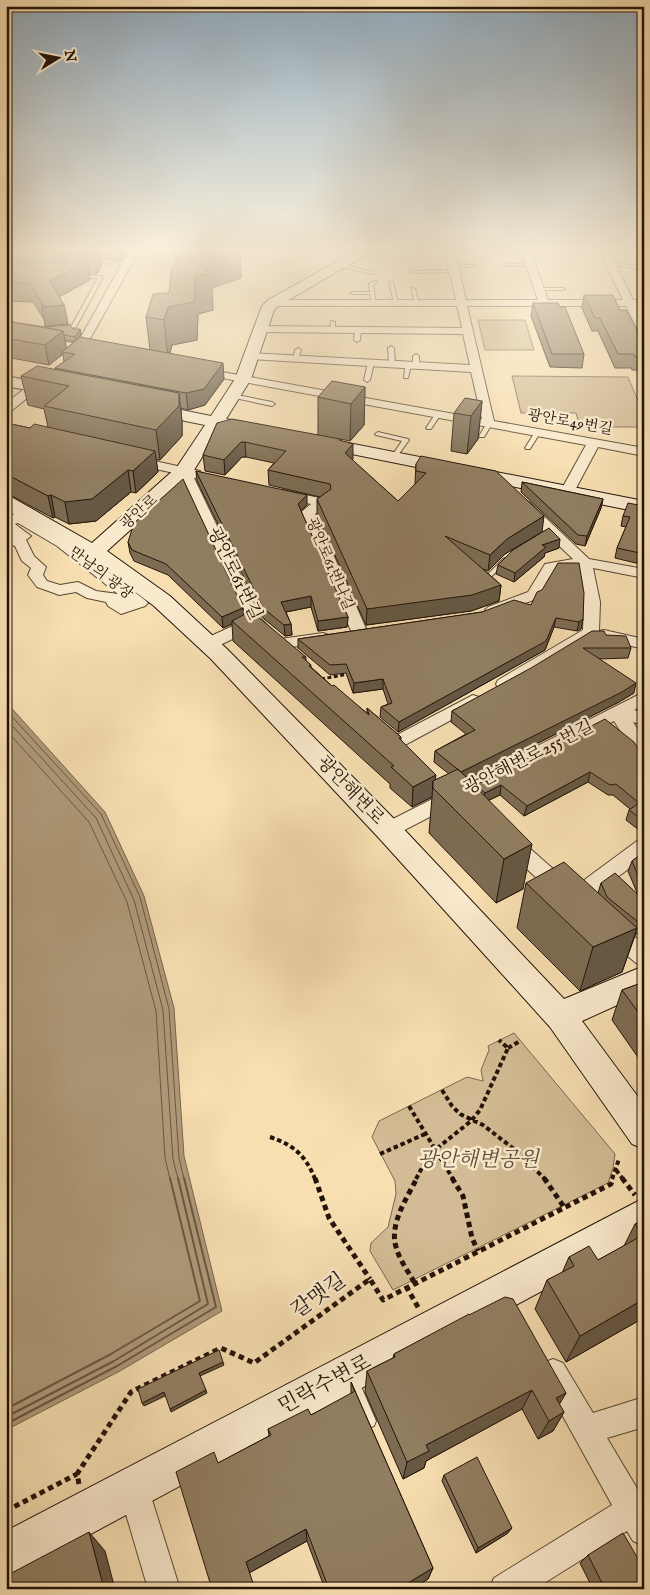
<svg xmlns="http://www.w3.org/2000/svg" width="650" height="1595" viewBox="0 0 650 1595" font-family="'IM FELL English','Noto Serif KR',serif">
	<rect width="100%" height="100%" fill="#f7dfb2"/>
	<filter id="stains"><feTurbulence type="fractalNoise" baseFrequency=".004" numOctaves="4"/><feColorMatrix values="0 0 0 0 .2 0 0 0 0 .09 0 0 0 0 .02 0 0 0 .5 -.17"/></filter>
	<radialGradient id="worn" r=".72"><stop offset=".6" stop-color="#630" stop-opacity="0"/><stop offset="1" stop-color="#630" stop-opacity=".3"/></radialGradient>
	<!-- green -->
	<path fill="#d3bc95" stroke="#7b6850" d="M478 320H525L534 350H485Z
		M512 376 628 377 644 415V427H580L576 413H521Z
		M514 1033 615 1154 613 1168 608 1183 393 1290 370 1251 371 1243 388 1227 396 1194 395 1181 372 1137 379 1121 467 1077 483 1081 481 1070 489 1050 488 1046Z"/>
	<!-- water -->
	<path fill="#af9a79" stroke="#77644d" d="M6 702 105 812 144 896 174 1008 184 1156 222 1311 120 1371 6 1430Z"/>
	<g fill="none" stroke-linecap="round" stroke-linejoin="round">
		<!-- shore-far1 -->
		<path stroke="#695742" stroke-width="1" d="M6 710 101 814 140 897 169 1009 179 1158 184 1179
			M6 719 96 818 134 900 163 1010 173 1159 178 1179
			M6 730 89 822 127 902 156 1011 165 1158 170 1179"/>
		<!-- shore -->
		<path stroke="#695742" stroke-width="2" d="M6 1409 111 1354 200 1301 170 1178
			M6 1417 114 1361 208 1304 178 1178
			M6 1424 117 1366 216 1307 184 1178"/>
		<defs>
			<path id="lane" d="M504 253H526L528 254 526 255H502Z
				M358 254 402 259 404 260 402 261 356 256Z
				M91 261 128 262 130 263 128 264 89 263Z
				M609 262 639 266 643 273 639 274 635 268 607 264Z
				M341 264 374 272V273L372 274 339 266Z
				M453 264 474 265 476 266 474 267 451 266Z
				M507 264H530L532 265 530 266H505Z
				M456 270V272H454L411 273 409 272 411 271Z
				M77 275 101 276 103 277 76 327 59 330V328L72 325 98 278 79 277H77Z
				M375 281 377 282 373 285 376 304 372 303 370 294H353L351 293 353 292H370L369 284Z
				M389 282 393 283 398 304 394 303Z
				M411 288 415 289 419 304 415 303Z
				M539 288H563L565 289 563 290H537V288Z
				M331 321 335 322V331L330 330Z
				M358 328 361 330 360 340 357 342 354 340 355 330Z
				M391 346 394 348 395 364 392 366 389 364 388 348Z
				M298 348 301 350 298 359 293 360 295 350Z
				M416 354 419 356V366L410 369 408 378H404L405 368 413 365V356Z
				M371 361 374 363 370 380 367 382 364 380 368 363Z
				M232 394 272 402 275 404 272 406 230 397V395Z
				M436 413 441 414 431 429H427L426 428Z
				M487 423 492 424 484 437H480L479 436Z
				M378 432 408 439 409 440 396 458H392L391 457 402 441 376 435 375 434Z
				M535 432 540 433 530 449H526L525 448Z
				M505 558 508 560 491 577H487V575L503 559Z
				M352 1375 357 1377 376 1421 374 1426 369 1428 364 1426 345 1382 347 1377Z"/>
			<path id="street" d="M130 249H140L86 346 98 349 100 351 98 353 82 352 73 358 67 355 72 350 6 337V331L77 344Z
				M444 249H454L466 300H538L520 249H530L548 300H623L598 249H608L633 300H644V306H636L644 321V335L639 332 626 306H467L494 421 644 448V456L598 447 574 492 567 496 560 492 586 445 200 374 194 371 200 368 482 419 471 372 251 359 245 356 251 353 470 365 463 334 260 332 255 329 260 326 462 328 457 306H273L268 303 273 300H456Z
				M44 376 48 377 50 379 48 381 10 412 6 413V403L40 377Z
				M132 456 200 471 202 474 200 477 194 478 262 620 274 632 272 635H260L253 629 214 648H202L200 644 202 640 246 620 179 474 127 463 126 460Z
				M283 490 328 500 330 503 315 514 368 633 366 636H354L352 633 300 513 311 504 278 497 276 494Z
				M524 501 529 502 589 559 644 569V578L593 568 600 602 599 631 604 630 644 639V649L598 638 596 636 510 688 504 689 498 688 496 684 498 680 583 630 584 602 578 567 555 571 539 598 493 615 488 613 485 610 488 607 528 592 545 564 573 559 519 508 517 505Z
				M18 513 67 540 145 600 148 603 145 606 121 614 108 606 106 602 87 598 76 592 59 595 54 593 37 587 28 575 31 568 22 561 15 546 12 545 8 539 13 535 6 531V517ZM18 523 57 546 118 594 96 591 78 582 60 585 47 581 43 575 46 567 34 556 26 540 31 536 15 524Z
				M323 633 329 635 331 638 329 641 280 649 274 648 272 644 274 640 280 639Z
				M644 692V705L634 710 644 713V725L633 722 644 740V761L638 759 614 721 395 835 388 837 381 835 378 830 381 825Z
				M473 695 479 697 482 701 479 705 403 746 397 748 391 746 388 742 391 738Z
				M510 835 517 837 569 883 572 889 637 841 644 839V857L581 905 574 907 567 905 564 899 565 896 555 895 503 847 500 842 503 837Z
				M612 923 619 925 644 944V966L636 963 605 937 601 931 605 925Z
				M553 1359 563 1363 593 1413 644 1397V1427L607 1438 644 1500V1546L633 1541 627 1531 535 1589H489L494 1578 612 1505 539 1373 543 1363Z
				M133 1472 144 1476 148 1487 180 1589H148L118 1487 122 1476Z"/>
			<path id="secondary" d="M360 249H376L278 306 274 310 251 379 226 419 259 425 262 429 259 433 253 434 220 428 191 475 107 551 170 596 227 649 398 823 564 999 644 966V993L582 1021 644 1105V1149L632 1144 550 1027 378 837 211 659 154 606 87 556 6 510V496L13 498 92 543 177 467 205 425 141 412 139 408 141 404 147 403 211 416 235 379 262 306 268 300Z
				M6 376 63 387 65 391 63 395 57 396 6 386Z
				M318 437 644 501V513L312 446 309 442 312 438Z
				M644 1198V1236L22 1571 6 1577V1531Z"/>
		</defs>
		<!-- lane casing -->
		<use href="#lane" stroke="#584734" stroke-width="2"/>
		<!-- street casing -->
		<use href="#street" stroke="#584734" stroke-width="2"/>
		<!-- secondary casing -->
		<use href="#secondary" stroke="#23140a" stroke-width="2"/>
		<!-- path-far2 -->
		<path stroke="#23140a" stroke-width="3" stroke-dasharray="4 2.5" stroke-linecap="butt" d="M321 679 349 674"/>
		<!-- path-far1 -->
		<path stroke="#23140a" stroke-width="4" stroke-dasharray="4.5 3" stroke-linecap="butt" d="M508 1048 520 1041
			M442 1090 452 1106 460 1114 483 1125 514 1149 545 1179
			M409 1106 453 1179
			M270 1137C294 1145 306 1156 315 1179
			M380 1154 425 1134
			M616 1170 623 1179
			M416 1179 425 1162 435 1150 471 1121 480 1110 508 1048 499 1040
			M612 1179 619 1159"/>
		<!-- path -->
		<path stroke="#23140a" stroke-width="5" stroke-dasharray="5.5 4" stroke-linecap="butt" d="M315 1178 329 1218 370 1279
			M452 1178 463 1196 472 1238 478 1251
			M544 1178 564 1207
			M622 1178 635 1195
			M414 1282C408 1271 399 1259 396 1247 389 1224 407 1198 417 1178
			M406 1286 419 1309
			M79 1484 77 1474 131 1392 221 1348 254 1363 370 1279 383 1300 611 1184 613 1178
			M6 1511 77 1474"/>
		<!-- lane -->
		<use href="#lane" fill="#faeacd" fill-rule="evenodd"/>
		<!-- street -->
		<use href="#street" fill="#faeacd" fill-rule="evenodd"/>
		<!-- secondary -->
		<use href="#secondary" fill="#faeacd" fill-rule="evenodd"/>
	</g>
	<!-- wall -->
	<path fill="#7d6c53" stroke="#23140a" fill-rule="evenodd" d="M6 249H130L122 260 101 259 102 265 97 274H89L90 280 59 297 64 305 68 324 45 326V321L33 302 6 301Z
		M174 249H245L240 250 241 278 212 288 213 310 198 314 197 340 172 345 170 353 224 379 205 405 188 410 181 408 182 422V436L160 460H156L158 472 136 493 131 492 96 521 69 524 55 517 53 518 6 493V423L30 428 48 427 44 409 28 405 21 376 55 370V368L64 362 63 354 49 365 6 357V321L45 327 73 329 81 334 77 340 150 350 146 317 169 293 176 265ZM65 340 75 342 66 349Z
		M584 295 620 310 644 343V370H632L631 368H615L598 331H592L582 308Z
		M533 303 584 354 582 368 550 367 531 316Z
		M365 387 364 425 350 441 340 439V441L353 459 352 460 398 501 415 484 416 464 542 532 505 554 488 571 483 569 501 585 499 601 471 611 366 625 317 515V499L320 497 269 485 268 470 274 463 246 457H242L225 475 205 471 203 455 217 423 318 435V397Z
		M482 401 478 439 467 454 451 451 454 413Z
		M196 471 307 505 301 511 348 617 347 627 318 631 311 607 286 612 291 624 292 635 285 636 264 619 197 481Z
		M522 482 603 499 601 508 585 546 576 544 521 492Z
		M644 506V565L615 558 617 548 626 527 621 526 623 516Z
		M128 542 243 608V615L306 657V661L311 665V667L332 686 367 713V708L401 737V740L435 780 449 774 434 762 435 751 466 734 451 722 452 711 606 635 631 648 628 658 599 659 634 693 619 702 467 779 476 787V785L639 750 644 751V834L626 820 629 810 630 809 613 795H608L588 782 524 816 500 795 489 800 523 889 496 903 429 833 432 797 412 807 390 788V784L233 641 232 624 223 628 168 575 134 561 130 553Z
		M559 548 545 553 544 557 514 582 496 574 498 565Z
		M482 612 583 619 581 629 577 631 554 627 545 650 398 732 380 717 381 707 388 704 383 689 353 693 346 673 330 675 298 648V639Z
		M644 852V933L639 936 636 933 622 972 580 991 517 928 526 883 598 893 601 883 638 895 628 871 632 861Z
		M644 982V1066L612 1020 622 990Z
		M644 1220V1331L638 1321 566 1362 535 1309 547 1280 562 1273 569 1257 598 1260 624 1246 635 1224Z
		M469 1315 566 1393 559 1404 564 1412 553 1431 538 1439 522 1409 426 1461 424 1468 403 1479 365 1392 367 1371 393 1358 394 1354Z
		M351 1382 433 1568 428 1579 412 1589H325L307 1541 249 1573 212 1589 218 1463 269 1436 268 1429 311 1415 351 1394Z
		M444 1475 508 1533 476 1553 442 1481Z
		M588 1555 644 1589H593L580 1563Z"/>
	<!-- shaded-wall -->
	<path fill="#665844" stroke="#23140a" d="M98 249H99L102 265 97 274 95 256Z
		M120 249H130L122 260Z
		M216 249H245L240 250 241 278 212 288 213 310 198 314 197 340 172 345 168 359 164 320 186 259Z
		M68 255 70 270 87 261 90 280 53 300 50 281 6 279V260Z
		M64 305 68 324 45 326 42 307Z
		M80 329 81 334 76 342 75 337Z
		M63 331 67 350 62 352 63 354 49 365 45 345Z
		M223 363 224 379 205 405 188 410 186 393Z
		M365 387 364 425 350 441 351 404Z
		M179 393 182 422V436L160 460 156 430Z
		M482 401 478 439 467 454 471 416Z
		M241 442H245L246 457H242L225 475 224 460Z
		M353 444V459L345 469V453Z
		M155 451 158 472 136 493 133 471Z
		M128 470 131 492 96 521 69 524 65 502Z
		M51 495 55 517 53 518 48 496Z
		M307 495V505L298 514V504Z
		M603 499 601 508 585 546 587 536Z
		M544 516 542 532 505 554 488 571 490 555 507 539Z
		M560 539 559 548 545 553 544 557 514 582 515 573 542 545Z
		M501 585 499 601 471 611 366 625 367 609Z
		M311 596V607L281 613V602Z
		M243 608 244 619 232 621V624L223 628 222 617Z
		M348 617 347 627 318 631V621Z
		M556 618 554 627 545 650 398 732 399 722Z
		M583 619 581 629 577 631 579 622Z
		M291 624 292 635 285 636 284 625Z
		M383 679V689L353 693 354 683Z
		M636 683 634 693 619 702 459 783 461 772Z
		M590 772 588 782 524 816 527 806Z
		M436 775 434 788 433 781 432 797 412 807 413 787Z
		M501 785 500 795 483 803 485 793Z
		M532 844 523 889 496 903 504 859Z
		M643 926H644V933L639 936Z
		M637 928 622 972 580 991 593 947Z
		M644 1299V1311L638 1321 566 1362 580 1336Z
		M223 1362 224 1365 200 1376 199 1373Z
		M206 1390 207 1393 171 1412 170 1409Z
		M532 1390 522 1409 426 1461 424 1468 403 1479 407 1462 426 1445Z
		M164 1392 165 1396 144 1406 142 1403Z
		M566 1393 555 1412 556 1398Z
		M564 1412 553 1431 538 1439 549 1421Z
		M512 1528 508 1533 476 1553 478 1548Z
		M306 1529 307 1541 249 1573 246 1562Z
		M89 1532 105 1551 115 1589H104Z
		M433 1568 428 1579 412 1589H398Z"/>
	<!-- building -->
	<path fill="#917e61" stroke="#23140a" d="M6 249H98L95 256 68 255 6 260Z
		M191 249H219L186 259 210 273 195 277 194 302 168 307 164 320 146 317 153 294 169 293 172 266 176 265Z
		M68 261H87L50 281 64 305 42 307 43 305 30 283H6V265Z
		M584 295H613L620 310H626L644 343V357H635L634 354H618L600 318H595Z
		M533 303H558L560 307H565L584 354H552Z
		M6 321 63 331 45 345 6 338Z
		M70 325 73 329H80L75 337 64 335 63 331 45 327Z
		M80 337 223 363 204 389 186 393 55 368 75 354 62 352Z
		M37 366 179 393V406L156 430 44 406 69 386 21 376Z
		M332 381 365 387 351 404 318 397Z
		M465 398 482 401 471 416 454 413Z
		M232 419 340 439 339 440 353 444 345 453 398 501 426 473 416 471V464L421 456 496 471 544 516 507 539 490 555 445 536 501 585 472 595 367 609 317 499 331 489 330 484 268 470 286 451 245 442H241L224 460 203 455 217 423Z
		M6 423 30 428 34 424 155 451 133 471 128 470 92 499 65 502 51 495 48 496 6 474Z
		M196 471 307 495 298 504 348 617 318 621 311 596 281 602 291 624 284 625 263 608Z
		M183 479 243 608 222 617 166 564 132 550 128 542 134 523Z
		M522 482 603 499 587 536 578 535Z
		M628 503 644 506V554L617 548 630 517 623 516Z
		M549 528 560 539 542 545 546 547 515 573 498 565 513 550Z
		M558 563H579L584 593 583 619 579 622 556 618 546 641 399 722 381 707 392 703 383 679 354 683 346 664 330 665 298 639 482 612 514 600 531 605 537 592 542 590Z
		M251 611 306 657H302L311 665 309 666 332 686 334 685 369 715 367 708 401 737 399 738 436 775 413 787 391 767 394 766 232 621Z
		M592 631H604L606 635 626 636 631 648H583L636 683 622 692 461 772 435 751 475 730 452 711 531 668Z
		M605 719 634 742 639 750 644 751V821L629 810 639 803 616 784 610 785 590 772 527 806 501 785 485 793 476 785Z
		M458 769 532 844 504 859 433 788V781Z
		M644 852V890L632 861Z
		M564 862 637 928 593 947 526 883Z
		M615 873 644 900V926H643L607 897 601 883Z
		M644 982V1020L622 990Z
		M644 1220V1299L580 1336 547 1280 574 1266 569 1257 589 1246 598 1260 643 1235 635 1224Z
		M505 1297 513 1299 566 1393 556 1398 564 1412 549 1421 532 1390 426 1445 429 1451 407 1462 367 1371 395 1357 394 1354 469 1314V1315Z
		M219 1350 223 1362 199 1373 206 1390 170 1409 164 1392 142 1403 138 1389Z
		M351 1382 433 1568 398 1589H329L306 1529 246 1562 255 1589H212L176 1472 214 1452 218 1463 271 1435 268 1429 308 1409 311 1415 355 1391Z
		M477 1457 512 1528 478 1548 444 1475Z
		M89 1532 104 1589H6V1576Z
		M623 1533 644 1569V1589H601L604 1587 588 1555Z"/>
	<!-- sky -->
	<linearGradient id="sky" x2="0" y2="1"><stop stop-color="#91aabc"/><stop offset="0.53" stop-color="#fbf1dc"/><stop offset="1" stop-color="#fbf1dc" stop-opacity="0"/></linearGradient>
	<rect width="650" height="472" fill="url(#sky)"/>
	<g text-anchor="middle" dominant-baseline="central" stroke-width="5" stroke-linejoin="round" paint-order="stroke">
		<!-- far-street labels -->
		<g font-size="15" fill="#23140a" stroke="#faeacd">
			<text transform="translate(570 422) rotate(10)">광안로49번길</text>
			<text transform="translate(139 512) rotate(-42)">광안로</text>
			<text transform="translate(330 564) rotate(67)">광안로61번나길</text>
			<text transform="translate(101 573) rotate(37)">만남의 광장</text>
		</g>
		<!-- street labels -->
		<g font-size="18" fill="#23140a" stroke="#faeacd">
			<text transform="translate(234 574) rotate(64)">광안로61번길</text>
			<text transform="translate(529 758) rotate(-27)">광안해변로255번길</text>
			<text transform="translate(350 791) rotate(46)">광안해변로</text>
		</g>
		<!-- near-park labels -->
		<g font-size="21" font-style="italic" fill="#614f3b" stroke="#faeacd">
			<text x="478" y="1160">광안해변공원</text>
		</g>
		<!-- near-street labels -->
		<g font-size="21" fill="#23140a" stroke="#faeacd">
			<text transform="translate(319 1296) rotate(-36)">갈맷길</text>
			<text transform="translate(325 1385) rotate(-28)">민락수변로</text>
		</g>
	</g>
	<!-- margin -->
	<rect width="650" height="1595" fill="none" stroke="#f7dfb2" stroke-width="25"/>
	<rect x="8" y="8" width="635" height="1580" fill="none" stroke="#23140a" stroke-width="2.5"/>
	<rect x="12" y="12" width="625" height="1570" fill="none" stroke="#23140a"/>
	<!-- north arrow -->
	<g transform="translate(58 58) rotate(80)" stroke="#faeacd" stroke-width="4" paint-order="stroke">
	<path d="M0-4L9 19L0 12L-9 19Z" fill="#23140a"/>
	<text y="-8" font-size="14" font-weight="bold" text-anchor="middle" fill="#23140a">N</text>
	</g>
	<rect width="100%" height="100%" filter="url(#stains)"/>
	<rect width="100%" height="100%" fill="url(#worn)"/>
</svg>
